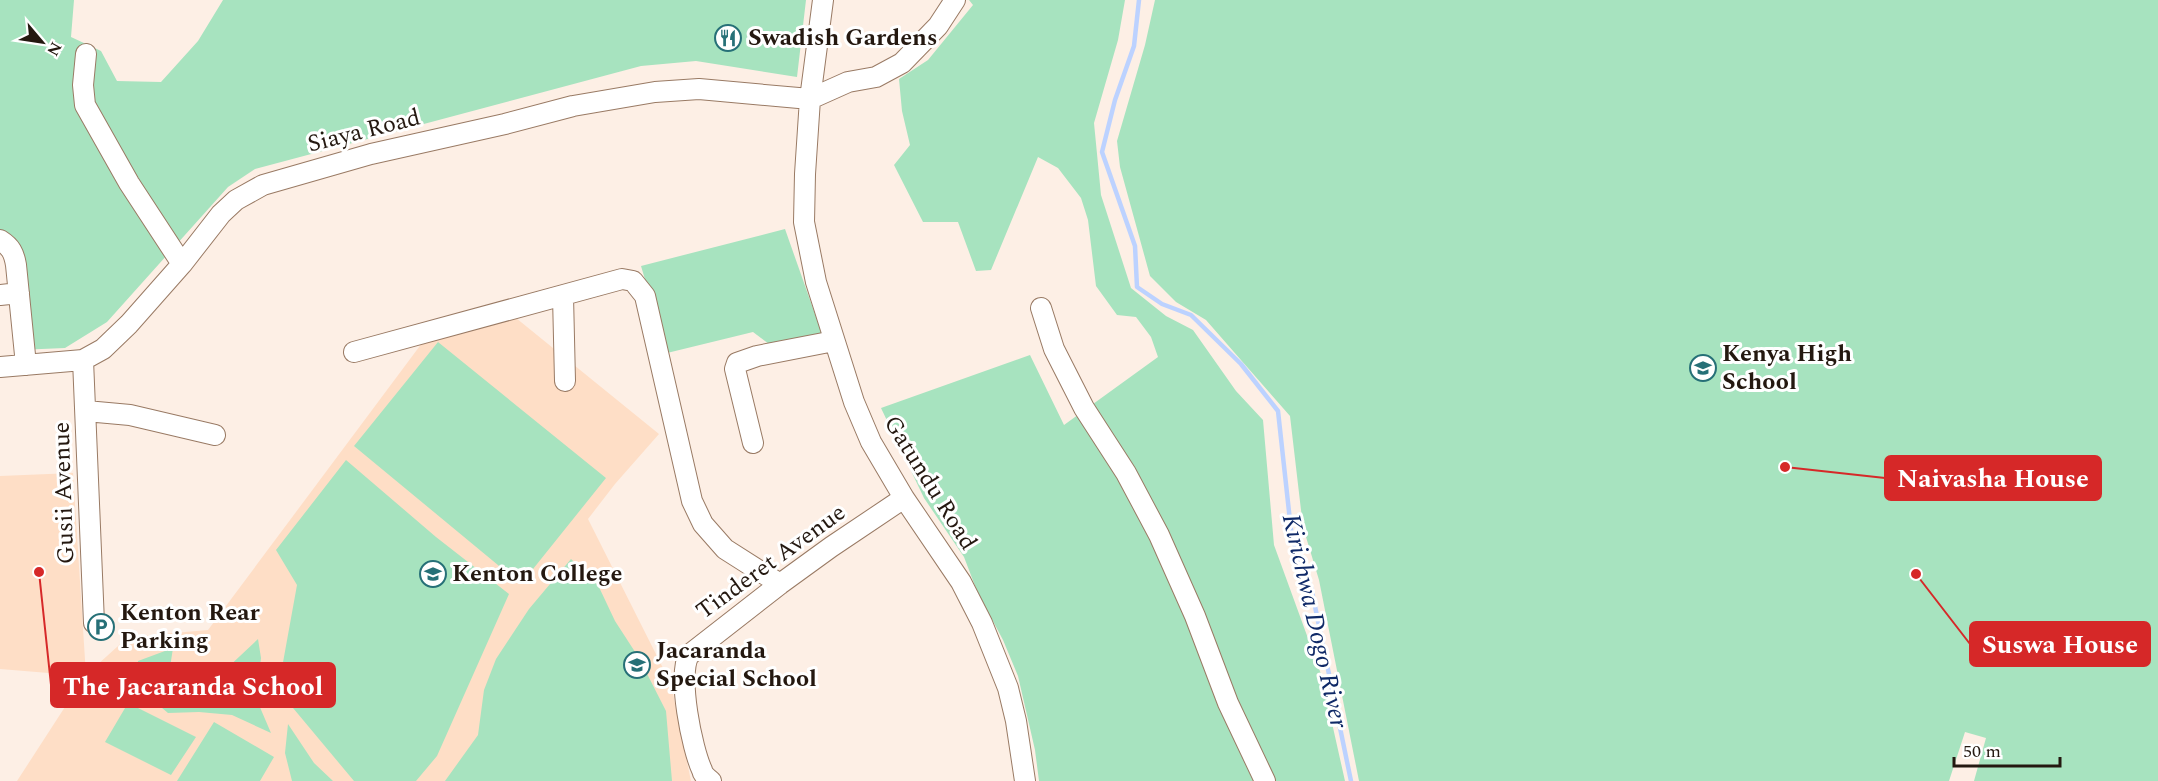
<svg xmlns="http://www.w3.org/2000/svg" width="2158" height="781" viewBox="0 0 2158 781" font-family="Spectral,serif">
	<rect width="100%" height="100%" fill="#fdefe5"/>
	<!-- built -->
	<path fill="#fedec6" d="M506 310 659 434 615 484 588 519 671 684 691 781H17L85 676 0 669V476L73 473 86 675 128 637 208 630 425 339Z"/>
	<!-- green -->
	<path fill="#a7e3bf" d="M0 0H74L71 37 101 51 117 81 161 82 198 41 223 0H806L797 77 696 61 641 66 255 169 228 187 107 322 65 348 18 350 13 278 0 240Z
		M969 0H1125L1118 40 1094 123 1101 195 1131 288 1166 316 1193 330 1236 391 1263 420 1274 545 1321 674 1345 781H1039L1035 750 1018 676 1003 640 977 591 964 557 924 498 881 408 1030 355 1064 425 1158 357 1151 337 1136 317 1117 315 1096 286 1088 220 1081 198 1058 168 1038 157 991 270 976 271 958 222H923L894 165 910 145 902 111 899 79 928 60 973 5Z
		M1155 0H2158V781H1974L1986 738 1965 732 1949 781H1359L1319 580 1303 527 1290 416 1206 320 1176 302 1150 276 1120 167 1117 141 1145 45Z
		M785 229 822 334 769 344 753 332 667 353 641 266Z
		M438 342 606 478 521 584 354 446Z
		M346 460 436 537 509 594 437 756 416 781H354L278 690 297 585 276 550Z
		M571 559 598 585 615 621 639 658 666 711 672 781H445L478 735 484 690 496 659 529 609Z
		M258 639 261 658 256 698 271 733 232 715 199 712 168 713 136 686 138 661 173 648 169 674 211 692 224 671Z
		M128 703 196 737 171 775 105 742Z
		M214 722 274 757 260 781H177Z
		M288 724 314 763 333 781H292L285 753Z"/>
	<g fill="none" stroke-linecap="round" stroke-linejoin="round">
		<!-- stream -->
		<path stroke="#bcd2ff" stroke-width="4.5" d="M1139 0 1134 46 1115 100 1102 152 1135 246 1137 287 1162 304 1191 315 1241 364 1278 411 1292 539 1311 587 1351 781"/>
		<defs>
			<path id="minor" d="M823 0 810 99 805 174 804 222 816 282 854 402 871 442 904 498 961 582 982 623 1008 688 1016 721 1025 781
				M86 54 83 85 85 105 129 183 182 264
				M0 240C11 247 14 253 16 265L26 365
				M0 295 19 293
				M563 296 565 381
				M1041 308 1054 349 1084 408 1126 473 1159 535 1195 616 1228 703 1265 781
				M354 352 622 279 633 281 645 296 692 501 703 524 725 549 780 584
				M83 360 94 623
				M0 367 83 360 103 349 129 324 182 264 221 214 236 200 263 185 371 154 505 124 573 106 655 92 699 89 810 99 848 82 876 77 902 63 938 26 955 0
				M86 411 130 415 215 435
				M753 443 735 369 737 363 757 356 834 341
				M711 781C707 778 703 775 702 770 692 749 677 675 689 655L780 584 831 547 904 498"/>
		</defs>
		<!-- minor casing -->
		<use href="#minor" stroke="#997a64" stroke-width="22"/>
		<!-- minor -->
		<use href="#minor" stroke="#fff" stroke-width="20"/>
	</g>
	<!-- icons -->
	<defs>
		<symbol id="restaurant-ring" viewBox="-11 -11 22 22"><circle r="9.5" fill="#fff" stroke="#267077" stroke-width="1.5"/><path d="M-5-6h1v4h1v-4h1v4h1v-4h1v5L-1.5 .5V6h-2V.5L-5-1ZM5-6V6H3V1.5H1.5Q1.5-4 5-6Z" fill="#267077"/></symbol>
		<symbol id="school-ring" viewBox="-11 -11 22 22"><circle r="9.5" fill="#fff" stroke="#267077" stroke-width="1.5"/><path d="M0-5L7-2L0 1L-7-2ZM-4 1L0 2.5L4 1V4Q0 6-4 4Z" fill="#267077"/></symbol>
		<symbol id="university-ring" viewBox="-11 -11 22 22"><circle r="9.5" fill="#fff" stroke="#267077" stroke-width="1.5"/><path d="M0-5L7-2L0 1L-7-2ZM-4 1L0 2.5L4 1V4Q0 6-4 4Z" fill="#267077"/></symbol>
		<symbol id="parking-ring" viewBox="-11 -11 22 22"><circle r="9.5" fill="#fff" stroke="#267077" stroke-width="1.5"/><path d="M-3.5-5.5H1a3.5 3.5 0 0 1 0 7H-1V5.5H-3.5ZM-1-3.4V-.6H.8a1.4 1.4 0 0 0 0-2.8Z" fill="#267077"/></symbol>
	</defs>
	<g fill-rule="evenodd">
		<use href="#restaurant-ring" x="713" y="23" width="30" height="30"/>
		<use href="#school-ring" x="1688" y="353" width="30" height="30"/>
		<use href="#university-ring" x="418" y="559" width="30" height="30"/>
		<use href="#parking-ring" x="86" y="612" width="30" height="30"/>
		<use href="#school-ring" x="622" y="650" width="30" height="30"/>
	</g>
	<g text-anchor="middle" dominant-baseline="central" stroke-width="6" stroke-linejoin="round" paint-order="stroke">
		<!-- poi labels -->
		<g font-size="24" font-weight="bold" fill="#241810" stroke="#fff" text-anchor="start">
			<text x="748" y="38">Swadish Gardens</text>
			<text x="1722" y="354">Kenya High<tspan x="1722" dy="28">School</tspan></text>
			<text x="452" y="574">Kenton College</text>
			<text x="120" y="613">Kenton Rear<tspan x="120" dy="28">Parking</tspan></text>
			<text x="656" y="651">Jacaranda<tspan x="656" dy="28">Special School</tspan></text>
		</g>
		<!-- street labels -->
		<g font-size="24" fill="#241810" stroke="#fff">
			<text transform="translate(364 131) rotate(-14)">Siaya Road</text>
			<text transform="translate(930 483) rotate(58)">Gatundu Road</text>
			<text transform="translate(64 493) rotate(-92)">Gusii Avenue</text>
			<text transform="translate(771 562) rotate(-36)">Tinderet Avenue</text>
		</g>
		<!-- water labels -->
		<g font-size="26" font-style="italic" fill="#0f2967" stroke="#fff">
			<text transform="translate(1315 621) rotate(77)">Kirichwa Dogo River</text>
		</g>
	</g>
	<!-- callouts -->
	<path fill="none" stroke="#d62828" stroke-width="2" d="M1785 467L1885 478M1916 574L1970 644M39 572L51 685"/>
	<g fill="#d62828" stroke="#fff" stroke-width="2">
		<circle cx="1785" cy="467" r="6"/>
		<circle cx="1916" cy="574" r="6"/>
		<circle cx="39" cy="572" r="6"/>
	</g>
	<g fill="#d62828" stroke="#d62828" stroke-width="2">
		<rect x="1885" y="456" width="216" height="44" rx="6"/>
		<rect x="1970" y="622" width="180" height="44" rx="6"/>
		<rect x="51" y="663" width="284" height="44" rx="6"/>
	</g>
	<g font-size="26" text-anchor="middle" font-weight="bold" fill="#fff">
		<text x="1993" y="487">Naivasha House</text>
		<text x="2060" y="653">Suswa House</text>
		<text x="193" y="695">The Jacaranda School</text>
	</g>
	<!-- north arrow -->
	<g transform="translate(42 42) rotate(119)" stroke="#ffffff" stroke-width="4.5" paint-order="stroke">
	<path d="M0-4.5L10 22L0 15L-10 22Z" fill="#241810"/>
	<text y="-9" font-size="16" font-weight="bold" text-anchor="middle" fill="#241810">N</text>
	</g>
	<!-- scale -->
	<path d="M1954 757v9h106v-9" fill="none" stroke="#241810" stroke-width="3"/>
	<text x="1963" y="757" font-size="18" fill="#241810" stroke="#ffffff" stroke-width="4.5" paint-order="stroke">50 m</text>
</svg>
